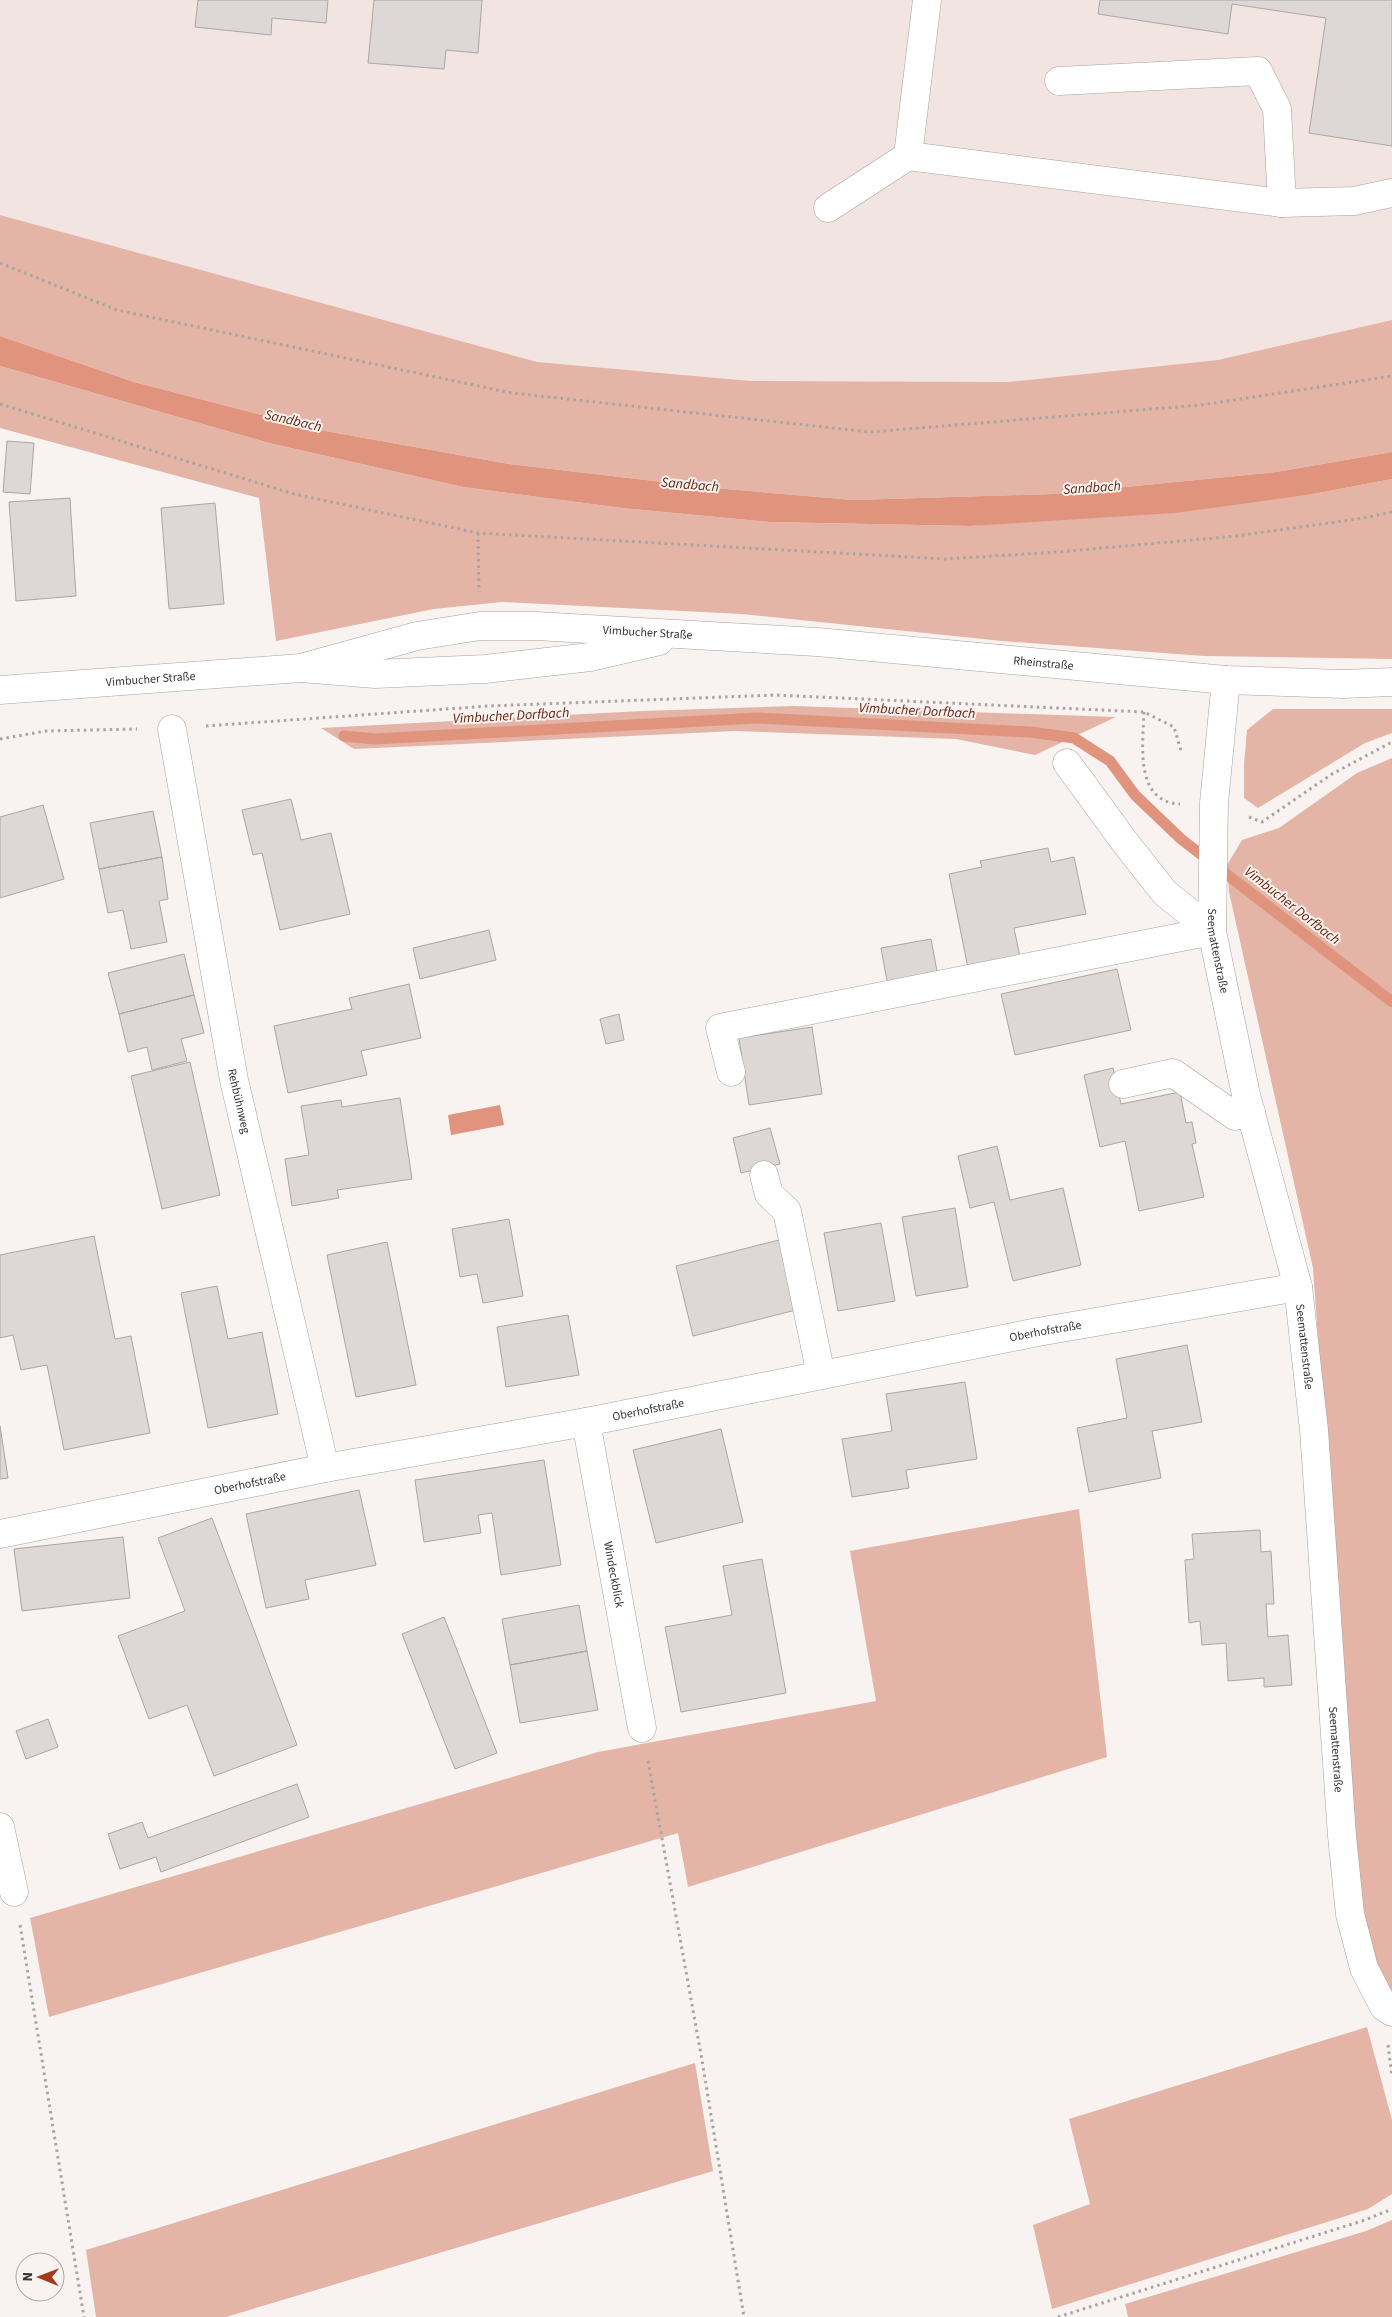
<svg xmlns="http://www.w3.org/2000/svg" width="1392" height="2317" viewBox="0 0 1392 2317" font-family="'Source Sans 3',sans-serif">
	<rect width="100%" height="100%" fill="#f8f3f1"/>
	<!-- built -->
	<path fill="#f2e4e0" d="M0 0H1392V320L1218 360 1008 382 751 381 537 362 0 215Z"/>
	<!-- green -->
	<path fill="#e4b4a6" d="M0 215 537 362 751 381 1008 382 1218 360 1392 320V452L1276 472 1054 494 853 500 714 488 509 464 320 430 134 382 0 336Z
		M0 366 269 443 463 487 622 508 770 522 970 526 1313 494 1392 479V659L1204 656 1002 641 742 614 502 602 434 609 276 641 259 498 0 428Z
		M793 706 1116 717 1035 755 956 739 735 731 354 749 321 728 642 711Z
		M1273 709H1392V733L1365 743 1258 808 1244 798V764L1247 730Z
		M1392 758V1990L1387 1985 1368 1944 1357 1885 1313 1268 1229 892 1227 865 1242 840 1279 828 1357 773Z
		M1079 1509 1107 1757 688 1887 678 1833 49 2017 30 1918 598 1752 876 1701 850 1551Z
		M1367 2027 1392 2120V2194L1368 2209 1052 2309 1033 2225 1090 2204 1069 2119Z
		M695 2063 713 2171 226 2317H96L86 2250Z
		M1392 2220V2317H1128L1125 2304 1366 2231Z"/>
	<!-- water -->
	<path fill="#e0937d" d="M0 336 134 382 320 430 509 464 714 488 853 500 1054 494 1276 472 1392 452V479L1313 494 1175 513 970 526 770 522 622 508 463 487 269 443 0 366Z
		M500 1105 504 1125 451 1135 448 1115Z"/>
	<g fill="none" stroke-linecap="round" stroke-linejoin="round">
		<!-- stream -->
		<path stroke="#e0937d" stroke-width="11" d="M344 736 375 739 757 718 1030 732 1074 738 1110 761 1135 795 1181 839 1392 1002"/>
	</g>
	<!-- building -->
	<path fill="#ddd8d6" stroke="#aba6a5" d="M198 0H328L326 23 272 18 271 35 195 27Z
		M374 0H482L478 53 446 50 444 69 368 63Z
		M1100 0H1392V146L1309 133 1326 18 1232 4 1228 34 1098 14Z
		M7 441 34 443 30 494 3 492Z
		M70 498 76 596 16 601 9 502Z
		M215 503 224 604 169 609 161 508Z
		M291 799 301 840 331 833 350 914 280 930 262 853 253 855 242 810Z
		M43 805 64 879 0 898V817Z
		M153 811 162 857 99 869 90 823Z
		M1048 848 1051 862 1074 857 1086 914 1014 928 1020 957 968 968 949 874 982 867 980 861Z
		M162 857 168 899 159 901 167 942 131 949 123 910 108 913 99 869Z
		M489 930 496 960 420 979 413 948Z
		M931 939 939 982 889 992 881 948Z
		M184 954 194 995 119 1014 108 973Z
		M1117 969 1131 1030 1015 1055 1001 994Z
		M409 984 421 1038 361 1051 367 1075 288 1093 274 1026 352 1009 349 998Z
		M194 995 204 1033 181 1039 187 1061 152 1070 147 1047 128 1052 119 1014Z
		M619 1014 624 1040 606 1044 600 1019Z
		M812 1027 822 1094 749 1105 739 1038Z
		M190 1062 220 1195 162 1209 131 1076Z
		M1113 1068 1121 1104 1180 1092 1186 1123 1192 1122 1196 1143 1192 1144 1204 1197 1139 1211 1125 1141 1100 1147 1084 1075Z
		M400 1098 412 1179 337 1190 339 1198 292 1206 285 1159 309 1155 301 1106 341 1100 342 1107Z
		M770 1128 780 1164 741 1173 733 1138Z
		M997 1146 1010 1200 1063 1188 1081 1265 1013 1281 994 1202 970 1208 958 1156Z
		M955 1208 968 1287 916 1296 902 1217Z
		M509 1219 523 1296 483 1303 477 1274 460 1277 452 1229Z
		M881 1223 895 1301 838 1311 824 1233Z
		M94 1236 115 1339 131 1336 150 1433 64 1450 47 1365 21 1370 13 1335 0 1338V1255Z
		M783 1239 800 1309 693 1336 676 1266Z
		M387 1242 416 1385 356 1397 327 1255Z
		M217 1286 228 1339 262 1332 278 1414 208 1428 181 1293Z
		M568 1315 579 1375 506 1387 497 1327Z
		M1187 1345 1202 1422 1152 1431 1161 1478 1089 1492 1077 1428 1127 1418 1116 1359Z
		M965 1382 977 1459 906 1470 909 1488 852 1497 842 1439 892 1431 886 1394Z
		M0 1426 8 1478 0 1479Z
		M721 1429 743 1522 656 1543 633 1450Z
		M544 1460 561 1565 501 1575 492 1513 478 1515 481 1533 424 1542 415 1480Z
		M359 1490 376 1565 305 1580 309 1599 266 1608 246 1514Z
		M212 1518 297 1745 214 1776 187 1705 149 1719 118 1636 185 1611 158 1538Z
		M1260 1530 1261 1552 1271 1551 1274 1604H1266L1268 1637 1288 1635 1292 1685 1264 1687V1678L1228 1681 1226 1643 1202 1645 1200 1621 1189 1623 1185 1560 1194 1559 1192 1534Z
		M123 1537 130 1598 22 1611 14 1549Z
		M762 1559 786 1693 681 1712 665 1627 732 1615 723 1566Z
		M579 1605 587 1651 510 1665 502 1619Z
		M444 1617 497 1753 455 1769 402 1634Z
		M587 1651 598 1710 520 1723 510 1665Z
		M48 1719 58 1747 26 1759 16 1731Z
		M297 1784 309 1817 161 1872 156 1857 120 1869 108 1834 142 1822 148 1838Z"/>
	<g fill="none" stroke-linecap="round" stroke-linejoin="round">
		<defs>
			<g id="minor">
				<path d="M1059 81 1258 71 1277 109 1282 203"/>
				<path d="M908 156 927 0"/>
				<path d="M828 208 908 156 1282 203 1354 201 1392 193"/>
				<path id="s1" d="M301 668 417 636 480 626H536L817 642 1226 680 1343 684 1392 682"/>
				<path id="s2" d="M1226 680 1214 803 1212 931 1246 1095 1298 1287 1314 1430 1342 1836 1350 1914 1364 1968 1384 2007 1392 2012"/>
				<path id="s3" d="M0 690 301 668 375 674 485 669 590 657 659 641"/>
				<path id="s4" d="M172 729 234 1080 325 1468"/>
				<path d="M731 1072 720 1028 1212 931 1165 893 1127 845 1067 763"/>
				<path d="M1123 1084 1173 1073 1235 1116 1251 1112"/>
				<path d="M764 1175 769 1194 787 1211 821 1375"/>
				<path id="s5" d="M586 1422 642 1728"/>
				<path id="s6" d="M0 1534 325 1468 586 1422 1038 1332 1298 1287"/>
				<path d="M0 1827 14 1892"/>
			</g>
		</defs>
		<!-- minor casing -->
		<use href="#minor" stroke="#a6a19f" stroke-width="29"/>
		<!-- path -->
		<path stroke="#a8a4a2" stroke-width="3" stroke-dasharray="2.5 4" stroke-linecap="butt" d="M0 263 117 310 512 393 870 432 1201 405 1392 376
			M0 404 294 494 478 533 945 559 1058 552 1236 536 1364 518 1392 512
			M478 533 479 592
			M1144 712C1143 744 1134 802 1180 804
			M206 726 489 706 775 695 1144 712 1174 727 1182 754
			M0 739 46 731 137 729
			M1249 817 1262 822 1332 774 1392 742
			M648 1761 702 2060 744 2317
			M20 1925 84 2317
			M1388 2045 1392 2077
			M1058 2317 1365 2220 1392 2209"/>
		<!-- minor -->
		<use href="#minor" stroke="#fff" stroke-width="28"/>
	</g>
	<g text-anchor="middle" dominant-baseline="central" stroke-width="4" stroke-linejoin="round" paint-order="stroke">
		<!-- street labels -->
		<g font-size="12" fill="#363433" stroke="#f8f3f1">
			<text stroke="none"><textPath href="#s1" startOffset="352">Vimbucher Straße</textPath></text>
			<text stroke="none"><textPath href="#s1" startOffset="749">Rheinstraße</textPath></text>
			<text stroke="none"><textPath href="#s3" startOffset="151">Vimbucher Straße</textPath></text>
			<text stroke="none"><textPath href="#s2" startOffset="272">Seemattenstraße</textPath></text>
			<text stroke="none"><textPath href="#s4" startOffset="378">Rehbühnweg</textPath></text>
			<text stroke="none"><textPath href="#s6" startOffset="1065">Oberhofstraße</textPath></text>
			<text stroke="none"><textPath href="#s2" startOffset="678">Seemattenstraße</textPath></text>
			<text stroke="none"><textPath href="#s6" startOffset="660">Oberhofstraße</textPath></text>
			<text stroke="none"><textPath href="#s6" startOffset="255">Oberhofstraße</textPath></text>
			<text stroke="none"><textPath href="#s5" startOffset="155">Windeckblick</textPath></text>
			<text stroke="none"><textPath href="#s2" startOffset="1082">Seemattenstraße</textPath></text>
		</g>
		<!-- water labels -->
		<g font-size="14" font-style="italic" fill="#68230e" stroke="#f8f3f1">
			<text transform="translate(293 421) rotate(13)">Sandbach</text>
			<text transform="translate(690 485) rotate(5)">Sandbach</text>
			<text transform="translate(1092 488) rotate(-4)">Sandbach</text>
			<text transform="translate(917 711) rotate(3)">Vimbucher Dorfbach</text>
			<text transform="translate(511 716) rotate(-3)">Vimbucher Dorfbach</text>
			<text transform="translate(1292 906) rotate(38)">Vimbucher Dorfbach</text>
		</g>
	</g>
	<!-- north arrow -->
	<g transform="translate(40 2277) rotate(271)"><circle r="24" fill="#f8f3f1" stroke="#aaa7a5"/>
	<path d="M0-4L9 19L0 12L-9 19Z" fill="#a23b1b"/>
	<text y="-8" font-size="14" font-weight="bold" text-anchor="middle" fill="#363433">N</text>
	</g>
</svg>
